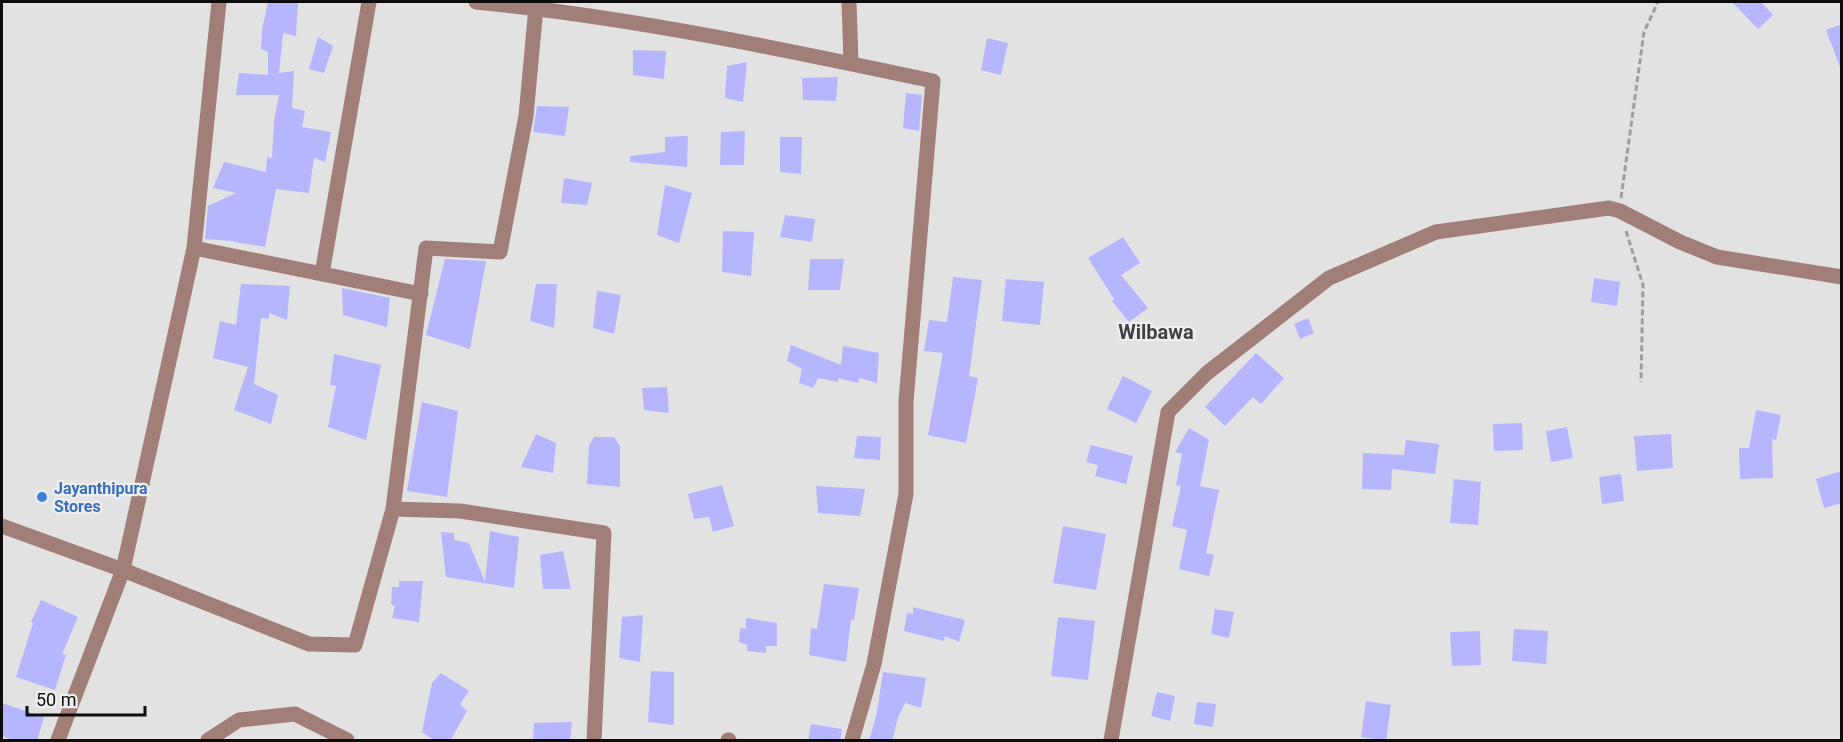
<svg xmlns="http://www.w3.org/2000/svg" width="1843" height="742" viewBox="0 0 1843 742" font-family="Roboto,sans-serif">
	<rect width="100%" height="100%" fill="#e2e2e3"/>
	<!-- building -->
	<path fill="#b6b6ff" d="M268 2H298L296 36 283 33 279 73 294 71 292 108 305 111 302 127 331 132 325 162 314 158 309 193 276 189 265 247 234 242V241L205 239 208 206 236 193 213 188 224 162 266 172 267 157 272 158 274 121 279 95H236L239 73 268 75V52L261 49 262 30Z
		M1732 2H1761L1773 15 1758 29Z
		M1842 24V66L1840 67 1826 30Z
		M318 37 333 46 324 73 309 69Z
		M987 38 1008 43 1001 75 981 70Z
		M633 50 666 51 664 79 633 75Z
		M747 62 743 102 725 98 727 66Z
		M838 77 836 101 803 100 802 78Z
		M906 93 922 95 919 131 903 128Z
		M537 106 569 107 565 136 533 132Z
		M745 131 744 165H720L721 132Z
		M688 136 687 167 630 162V156L665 152V137Z
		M780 137H802L801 174 780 172Z
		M564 178 592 183 587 205 561 203Z
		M665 185 692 193 679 243 657 235Z
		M785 215 815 219 812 242 780 237Z
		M723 231 754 232 751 276 722 272Z
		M1123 237 1140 263 1121 275 1148 308 1129 322 1112 301 1114 299 1088 258Z
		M445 259 486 261 470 349 426 335Z
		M810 259H844L840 290H808Z
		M953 277 982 280 969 376 978 378 966 443 928 435 943 353 924 351 929 320 947 322Z
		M1594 278 1620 282 1617 306 1591 302Z
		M1006 279 1044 282 1040 325 1002 321Z
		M241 284 290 286 287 320 269 313V319L261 318 254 384 278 395 271 424 234 410 248 367 213 358 220 321 236 325Z
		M536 284H557L554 328 530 321Z
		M342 288 390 298 387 327 343 315Z
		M597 291 621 295 614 334 593 328Z
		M1308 318 1314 333 1300 339 1294 324Z
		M791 345 841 365 843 346 879 353 877 383 860 378 858 383 838 378V382L818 378 813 388 799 383 802 369 787 361Z
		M1256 353 1284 378 1261 404 1253 397 1225 426 1205 407Z
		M334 354 381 365 366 440 328 427 336 386 330 385Z
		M1123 376 1152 391 1136 423 1107 409Z
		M667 387 669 413 644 410 642 388Z
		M422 402 458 411 447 497 407 491Z
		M1756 410 1781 415 1776 440 1772 439 1773 478 1740 479 1739 448H1749Z
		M1522 423 1523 450 1494 451 1493 424Z
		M1567 427 1573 458 1551 462 1546 431Z
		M1189 428 1209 440 1200 486 1219 490 1206 553 1214 555 1209 576 1179 569 1187 530 1172 526 1181 486 1176 485 1182 454 1175 452Z
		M536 434 556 443 553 473 521 467Z
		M1671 434 1673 468 1637 471 1634 436Z
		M857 436 881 437 880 460 854 458Z
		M594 437H614L620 446V487L587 484 589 446Z
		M1406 440 1439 444 1435 474 1392 469 1391 490 1362 489 1363 453 1404 455Z
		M1091 445 1133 456 1126 484 1095 476 1098 465 1086 462Z
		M1842 471V503L1824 508 1816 479Z
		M1621 474 1624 501 1602 504 1599 477Z
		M1454 479 1481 482 1478 525 1450 523Z
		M722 485 734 526 713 532 709 517 694 519 688 494Z
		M816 486 865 489 860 516 818 513Z
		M1063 526 1106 534 1096 590 1053 583Z
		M490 531 519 537 514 588 446 577 441 532 454 533V540L469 543 485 582Z
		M563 551 571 589H543L540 555Z
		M399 581H423L419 622 392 618 395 606 391 604 392 587H399Z
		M824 584 859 588 854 620 851 619 846 662 809 655 811 628 817 629Z
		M41 600 78 617 62 654 66 655 55 690 16 677 33 623 31 622Z
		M913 607 965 620 959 642 945 636 944 641 904 631 907 613 913 614Z
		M1215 609 1234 612 1229 638 1211 634Z
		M643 615 640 662 619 658 622 617Z
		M1058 617 1095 621 1088 680 1051 676Z
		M746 618 777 623V646H766V653L747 651V645L739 642 740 628 746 629Z
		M1514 629 1548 631 1546 664 1512 661Z
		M1480 631 1481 665 1452 666 1450 632Z
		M651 671 674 672V725L648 722Z
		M883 672 926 678 921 708 905 703 898 717 892 741H869L877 712Z
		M441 673 469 691 460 704 467 711 450 741H435L422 732 432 683Z
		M1157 692 1175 696 1170 721 1151 716Z
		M1366 701 1391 705 1386 741 1361 737Z
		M1197 702 1216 704 1213 727 1194 724Z
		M2 703 44 717 37 741H15L2 736Z
		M572 722 570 741H533L534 723Z
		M811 724 842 729 840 741H808Z"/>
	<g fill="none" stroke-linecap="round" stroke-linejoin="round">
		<!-- path -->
		<path stroke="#9e9e9f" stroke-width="3" stroke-dasharray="6 3" stroke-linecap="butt" d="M1621 198 1644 32 1658 2
			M1626 231 1643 285 1641 382"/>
		<!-- street -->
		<path stroke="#a27e79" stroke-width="15" d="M476 2C630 17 782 49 933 81L906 401V494L874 664 852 740
			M849 2 851 63
			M194 248 219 2
			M322 274 369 2
			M393 509 426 248 500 252 526 116 536 7
			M2 526 123 570 194 248 421 294
			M58 740 123 570 309 644 355 645 393 509 460 511 604 533 594 740
			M208 740 239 720 295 714 347 740
			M728 740H729
			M1111 740 1168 412 1207 373 1329 278 1436 232 1609 208 1620 211 1680 242 1717 257 1842 277"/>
	</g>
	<!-- markers -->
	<circle fill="#3f7fe0" stroke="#efeff0" stroke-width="2" cx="42" cy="497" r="6"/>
	<g text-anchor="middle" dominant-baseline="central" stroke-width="4.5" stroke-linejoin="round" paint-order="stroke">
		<!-- shop labels -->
		<g font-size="16" font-weight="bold" fill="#366cbe" stroke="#efeff0" text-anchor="start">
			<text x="54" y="488">Jayanthipura<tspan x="54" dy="18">Stores</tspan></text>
		</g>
		<!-- quarter labels -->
		<g font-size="20" font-weight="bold" fill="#414142" stroke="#efeff0">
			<text x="1156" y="332">Wilbawa</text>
		</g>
	</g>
	<!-- border -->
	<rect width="1843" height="742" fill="none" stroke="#0d0d0e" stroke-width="6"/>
	<!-- scale -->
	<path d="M27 706v9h118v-9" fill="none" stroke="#0d0d0e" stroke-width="3"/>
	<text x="36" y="706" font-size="18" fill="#0d0d0e" stroke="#efeff0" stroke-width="4.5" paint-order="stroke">50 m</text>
</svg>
